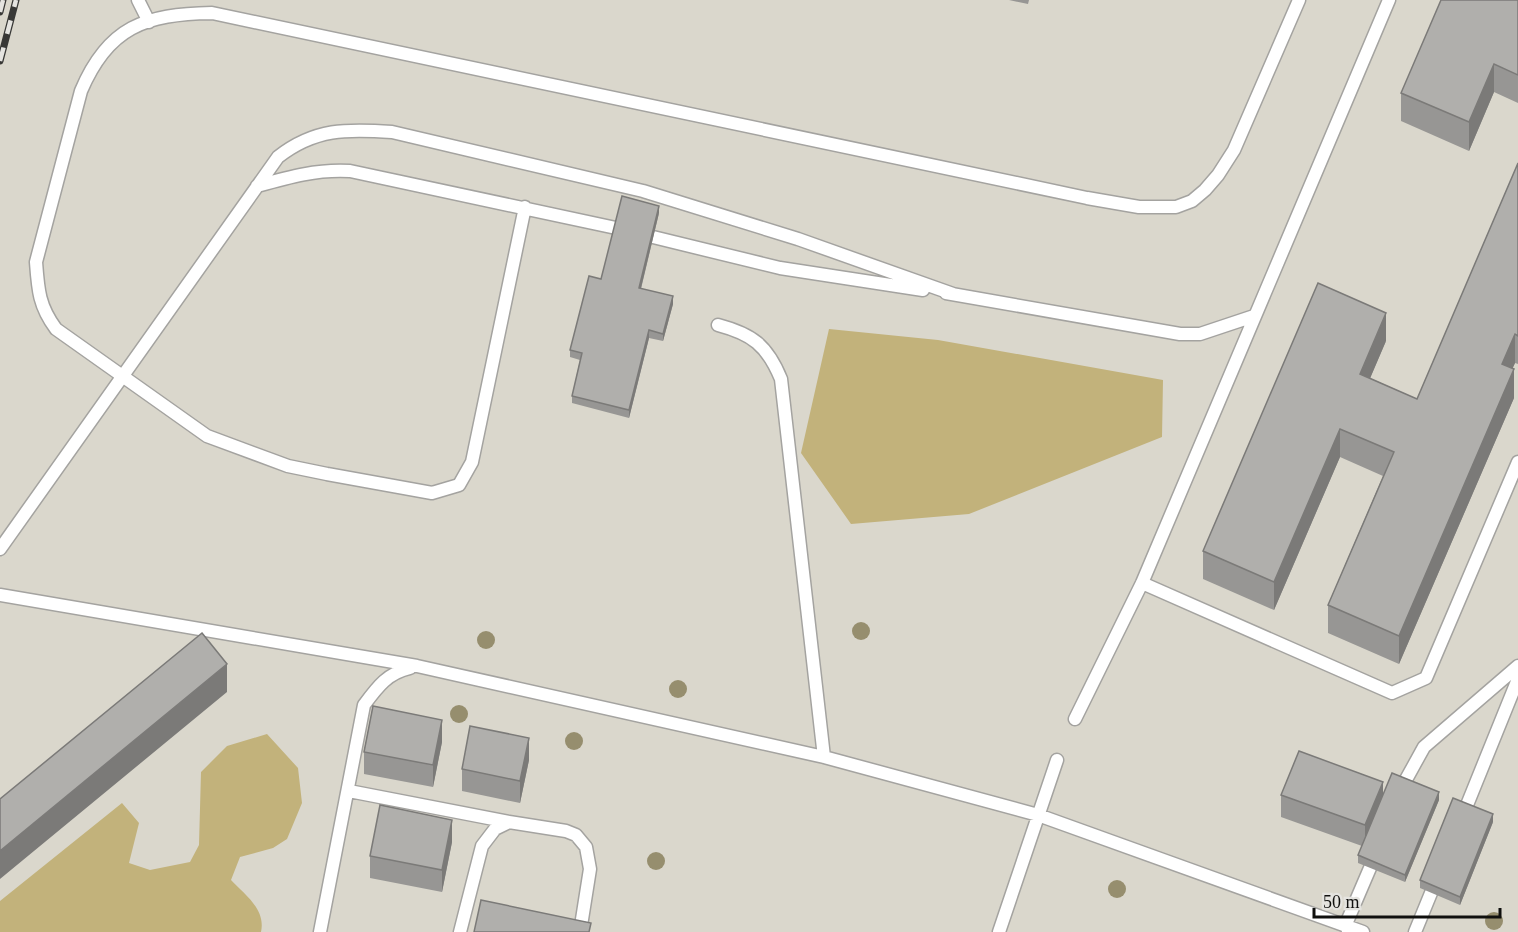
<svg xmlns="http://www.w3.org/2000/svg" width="1518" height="932" viewBox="0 0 1518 932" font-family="'Times New Roman',serif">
	<rect width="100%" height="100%" fill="#e5e4e0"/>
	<!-- built -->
	<path fill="#dad7cc" d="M0 0H1518V932H0Z"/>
	<!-- green -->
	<path fill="#c2b27b" d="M829 329 938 340 1163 380 1162 437 969 514 851 524 801 453Z
		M267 734 298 768 302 803 287 839 273 848 240 857 231 880C245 895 266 909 261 932H0V901L122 803 139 823 129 863 150 870 190 862 199 845 201 772 227 746Z"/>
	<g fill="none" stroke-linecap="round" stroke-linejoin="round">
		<defs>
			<path id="lane" d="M138 0 149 22
				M257 186C289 177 317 169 350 171L616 228
				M525 207 472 462 459 485 432 493 327 474 288 466 207 436 56 329C39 306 38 290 36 262L81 91C108 27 145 14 212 13L1087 198 1139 207H1176L1192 201 1205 190 1218 175 1234 150 1299 0
				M653 237 780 268 923 290
				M946 293 1180 334H1200L1254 316
				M718 325C752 334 767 345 781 379L824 757
				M0 549 278 157C315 128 347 129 392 132L643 191 798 239 953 294
				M1142 583 1392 693 1426 678 1518 462
				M0 595 417 666 824 757 1038 815 1363 932
				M1075 719 1142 583 1389 0
				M1403 785 1424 747 1518 666
				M349 791 509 822
				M1465 810 1518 679
				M1348 931 1346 924 1370 868
				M320 932 364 705C378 686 388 673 410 668
				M460 932 482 846 495 829 509 822 566 831 576 835 586 847 590 869 580 932
				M999 932 1057 760
				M1415 932 1431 893"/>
		</defs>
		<!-- lane casing -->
		<use href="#lane" stroke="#a4a3a0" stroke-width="15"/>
		<!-- lane -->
		<use href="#lane" stroke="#fff" stroke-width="12"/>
		<defs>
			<path id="rail" d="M0 12 3 0
				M0 61 16 0"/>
		</defs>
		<!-- rail casing -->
		<use href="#rail" stroke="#383836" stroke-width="7"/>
		<!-- rail -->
		<use href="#rail" stroke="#e5e4e0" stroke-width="4.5" stroke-dasharray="14" stroke-linecap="butt"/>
	</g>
	<!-- trees -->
	<g fill="#968e6e">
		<circle cx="861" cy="631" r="9"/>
		<circle cx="486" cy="640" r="9"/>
		<circle cx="678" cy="689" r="9"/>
		<circle cx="459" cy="714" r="9"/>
		<circle cx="574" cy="741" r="9"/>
		<circle cx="656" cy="861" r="9"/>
		<circle cx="1117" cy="889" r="9"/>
		<circle cx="1494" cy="921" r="9"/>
	</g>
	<!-- wall -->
	<path fill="#979694" d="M1009 0H1029L1028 4Z
		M1518 0V103L1494 92 1469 151 1401 121V93Z
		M1518 163V364L1515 363 1512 369 1514 398 1399 664 1328 633V605L1383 476 1340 457 1274 610 1203 579V551L1386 341 1370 378 1417 399Z
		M659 213 641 289 673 304 663 341 649 338 629 418 572 403V396L580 360 570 357V350Z
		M442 742 433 787 364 774V752Z
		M529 760 520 803 462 791V769Z
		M1281 795 1383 796 1439 800 1405 882 1358 863V855L1362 846 1281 817Z
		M1493 822 1460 905 1420 888V880Z
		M452 842 442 892 370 878V856Z"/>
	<!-- shaded-wall -->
	<path fill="#7b7a78" d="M1494 64V92L1469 151V122Z
		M659 206V213L639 296V288Z
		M673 296V304L663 341V334Z
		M1386 313V341L1360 402V374Z
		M649 330V338L629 418V410Z
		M1515 334V363L1502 392V364Z
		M1514 369V398L1399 664V636Z
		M1340 429V457L1274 610V582Z
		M227 664V692L0 879V851Z
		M442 720V742L433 787V765Z
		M529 738V760L520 803V781Z
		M1383 782V804L1365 847V825Z
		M1439 792V800L1405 882V875Z
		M1493 814V822L1460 905V897Z
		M452 820V842L442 892V870Z"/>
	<!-- building -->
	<path fill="#b0afac" stroke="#7b7a78" stroke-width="1.5" d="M1441 0H1518V75L1494 64 1469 122 1401 93Z
		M1518 163V336L1515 334 1502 364 1514 369 1399 636 1328 605 1394 452 1340 429 1274 582 1203 551 1318 283 1386 313 1360 374 1417 399Z
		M622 196 659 206 639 288 673 296 663 334 649 330 629 410 572 396 582 353 570 350 589 276 601 279Z
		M202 633 227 664 0 851V799Z
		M373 706 442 720 433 765 364 752Z
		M470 726 529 738 520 781 462 769Z
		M1299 751 1383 782 1365 825 1281 795Z
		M1392 773 1439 792 1405 875 1358 855Z
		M1453 798 1493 814 1460 897 1420 880Z
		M380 805 452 820 442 870 370 856Z
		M481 900 591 923 589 932H474Z"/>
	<!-- scale -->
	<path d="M1314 908v9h186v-9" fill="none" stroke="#10100e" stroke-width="3"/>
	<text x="1323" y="908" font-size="18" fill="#10100e" stroke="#e5e4e0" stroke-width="4.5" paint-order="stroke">50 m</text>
</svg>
